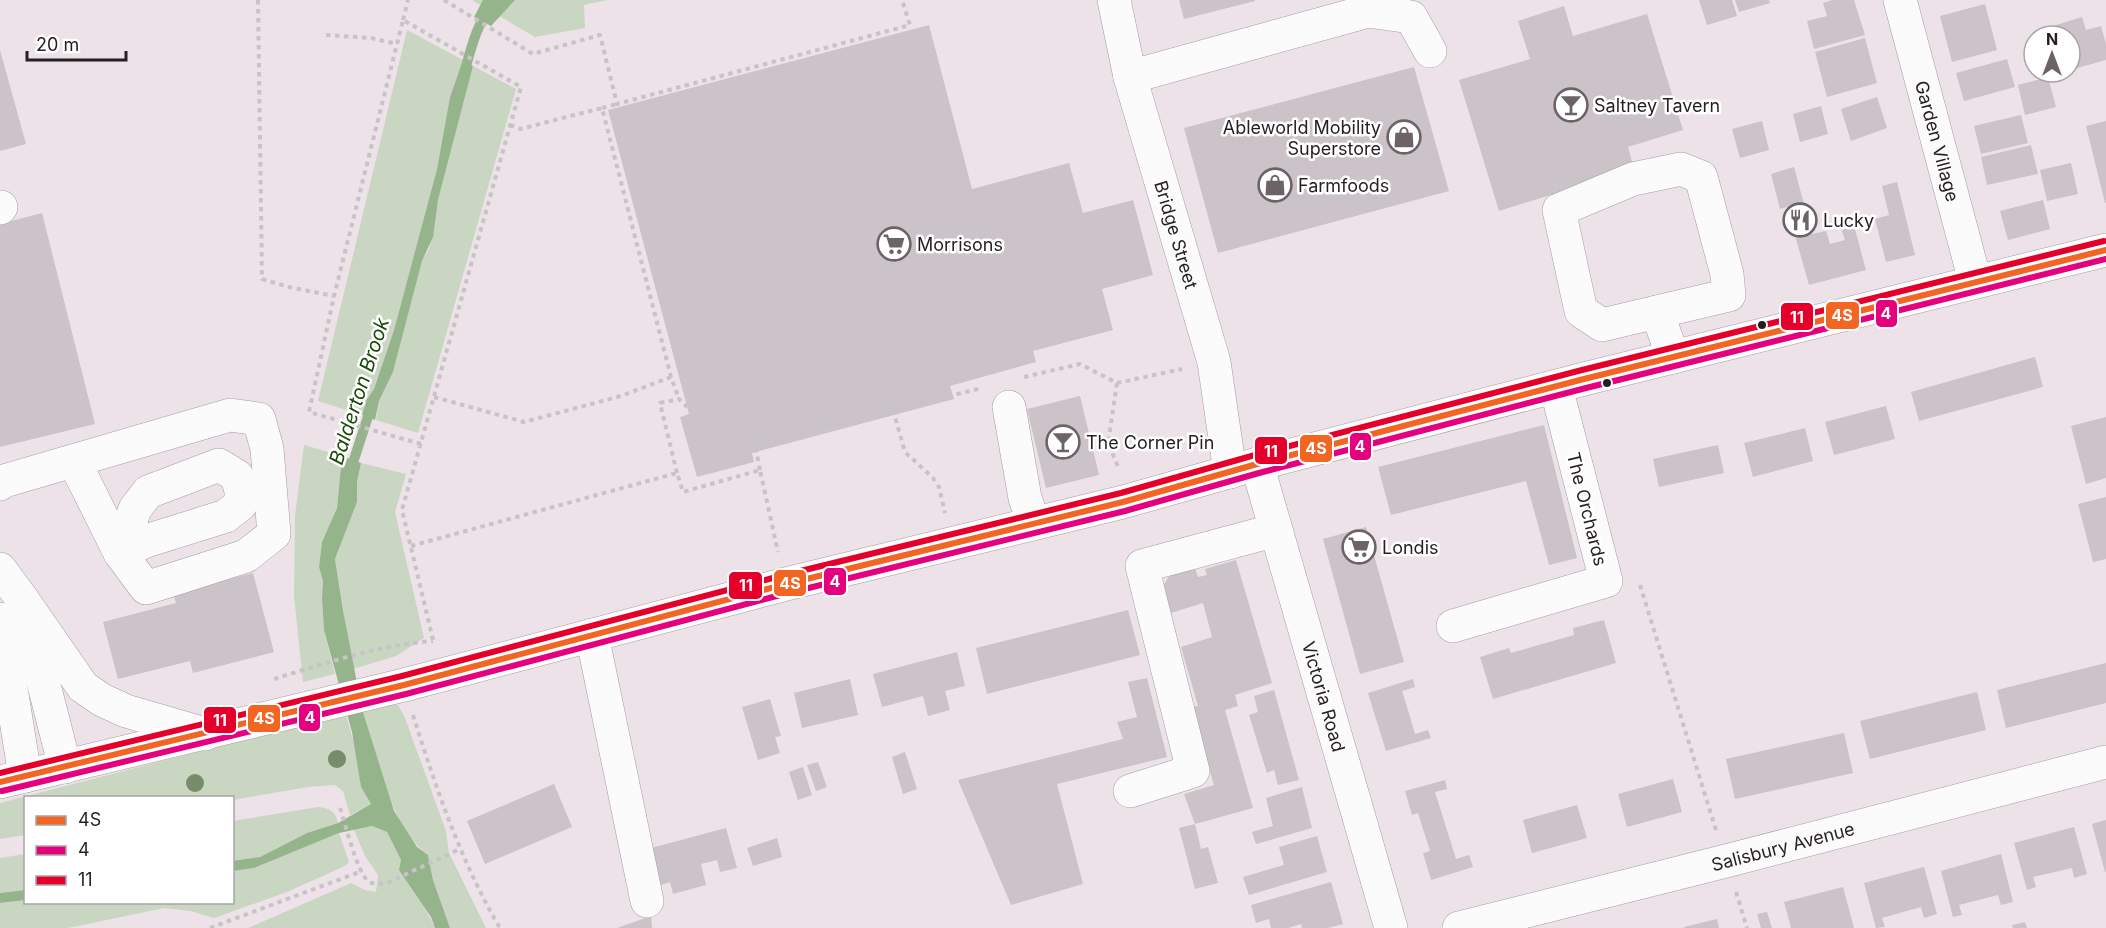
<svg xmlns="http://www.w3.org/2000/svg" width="2106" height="928" viewBox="0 0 2106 928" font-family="Inter,sans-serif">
	<rect width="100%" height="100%" fill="#ece2e8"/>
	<!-- green -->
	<path fill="#c9d6c2" d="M472 0H607L584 5 585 28 535 37Z
		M407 30 463 60 450 97 437 169 394 330 374 389 367 399 362 415 318 401Z
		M473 66 516 89 418 433 376 420 379 401 393 372 422 261 429 249 438 200Z
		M304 445 342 456 337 508 322 542 319 567 323 581 322 598 324 630 335 674 303 682 294 596 295 516Z
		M361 463 406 474 395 512 424 638 396 656 353 669 335 559 357 502V482Z
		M384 702 398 705 405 718 446 831 449 853 486 928H450L433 880 428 855C389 826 376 754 362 709Z
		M345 712 356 750 361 787 371 804 350 815 343 791 335 785 308 787 233 800 232 798H26L25 835 0 839V803L309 723 328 721Z
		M318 807C330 808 336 812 338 823L307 833 260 857 233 861V821Z
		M372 826 387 832 435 928H248L351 883 365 890 376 892 378 875 365 856 354 830Z
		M339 833 349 862 345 866 287 892 214 918 191 911 164 908 68 928H0V903L25 900 26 902H232L233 871 254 868Z
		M25 854V890L0 893V858Z"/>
	<!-- water -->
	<path fill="#96b48c" d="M483 0H515L491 26 474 17Z
		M463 60 473 66 438 200 433 237 422 261 393 372 379 401 375 420 362 415 367 399 374 389 394 330 437 169 450 97Z
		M342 456 361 463 357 482V502L335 559 343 610 362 709 394 811 417 847 428 855 433 880 450 928H435L431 917 399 870 401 860 387 832 372 826 339 833 254 868 233 871 232 861 260 857 307 833 338 823 371 804 361 787 352 732 324 630 322 598 323 581 319 567 322 542 337 508Z
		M25 890V900L0 903V893Z"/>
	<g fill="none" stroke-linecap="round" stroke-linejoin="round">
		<!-- stream -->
		<path stroke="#96b48c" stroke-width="10" d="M464 74C471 48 477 22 495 0
			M350 472 372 404"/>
	</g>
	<!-- building -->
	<path fill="#cbc3c8" d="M1179 0H1255V1L1184 19Z
		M1699 0H1732L1737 16 1707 25Z
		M1735 0H1769L1770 3 1739 12Z
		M1832 0H1854L1865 35 1814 49 1807 21 1827 16 1823 3Z
		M1985 4 1997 50 1952 62 1940 16Z
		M1564 6 1573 36 1647 14 1683 130 1628 147 1634 169 1499 211 1459 80 1530 59 1518 21Z
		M2082 17 2086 30 2101 26 2106 44V60L2070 70V36H2039L2037 31Z
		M929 25 972 189 1069 163 1083 213 1133 200 1153 275 1102 289 1113 330 1033 351 1036 362 950 386 954 399 752 453 754 462 697 477 680 417 689 414 608 110Z
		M1865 38 1877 83 1827 97 1815 52Z
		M0 50 26 144 0 151Z
		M2007 59 2015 87 1964 101 1956 73Z
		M1414 67 1449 191 1218 253 1184 128Z
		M2048 77 2056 107 2025 115 2018 85Z
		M1877 97 1887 128 1851 141 1841 109Z
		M1821 106 1828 134 1800 142 1793 114Z
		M2021 115 2028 143 1981 154 1974 126Z
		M1762 121 1769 150 1740 158 1732 129Z
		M2106 121V203H2105L2086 126Z
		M2031 145 2038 174 1987 185 1981 157Z
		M2071 163 2078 194 2047 201 2040 170Z
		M1794 167 1812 234 1826 231 1830 244 1845 240 1839 222 1852 218 1866 270 1809 285 1787 207 1780 209 1771 174Z
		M1897 182 1915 255 1886 262 1875 219 1889 215 1882 186Z
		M2043 200 2050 229 2008 240 2000 211Z
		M42 213 95 424 0 447V224Z
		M2035 357 2043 387 1919 421 1911 392Z
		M1080 396 1099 475 1046 488 1027 409Z
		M1886 406 1895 439 1834 455 1825 422Z
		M2106 417V478L2086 484 2071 426Z
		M1544 425 1577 558 1549 565 1526 481 1391 515 1378 467Z
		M1805 428 1813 461 1753 477 1744 443Z
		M1718 445 1724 473 1659 487 1653 459Z
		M2106 497V559L2093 562 2078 504Z
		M1366 527 1404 662 1360 674 1323 539Z
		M1236 560 1272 683 1235 695 1238 706 1225 710 1253 808 1195 824 1184 794 1214 785 1191 707 1198 706 1181 647 1212 637 1203 603 1171 613 1164 585 1169 576 1195 568 1198 577 1207 575 1205 569Z
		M253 573 274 652 193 673 190 661 118 679 103 622 176 603 173 593Z
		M1128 610 1140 655 987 694 976 648Z
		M1604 620 1616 663 1493 699 1480 657 1509 648 1511 653 1574 635 1573 628Z
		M957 652 965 686 945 691 950 710 928 716 923 696 882 707 873 674Z
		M2106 663V703L2006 728 1997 690Z
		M1147 678 1167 757 1057 784 1083 884 1011 905 958 780 1123 739 1117 722 1137 717 1128 682Z
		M850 679 858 715 802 728 794 693Z
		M1413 679 1415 687 1402 691 1408 710 1415 734 1428 730 1431 738 1386 751 1368 693Z
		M1274 690 1299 780 1278 785 1274 770 1267 773 1249 715 1258 712 1254 696Z
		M1977 692 1986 730 1870 759 1860 721Z
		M770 699 781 736 775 737 780 753 758 760 742 707Z
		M1844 733 1853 773 1735 799 1726 759Z
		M905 752 917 789 903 794 892 757Z
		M818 762 827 787 816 791 807 765Z
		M803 767 812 795 798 800 789 772Z
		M1673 779 1682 812 1627 827 1618 794Z
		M1445 780 1447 789 1435 792 1456 859 1469 855 1473 867 1431 880 1423 853 1430 851 1418 813 1412 815 1405 791Z
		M554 784 572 827 485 864 467 821Z
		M1302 787 1312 828 1256 844 1252 832 1273 826 1266 798Z
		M1577 805 1587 838 1532 853 1523 820Z
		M2106 820V872H2105L2092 824Z
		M1195 824 1201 849 1208 847 1218 883 1195 889 1179 828Z
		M2074 827 2087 874 2074 878 2072 868 2033 877 2036 887 2027 890 2014 843Z
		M726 828 737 868 720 872 717 860 701 864 706 885 673 894 670 882 661 885 651 848Z
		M1317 836 1327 872 1249 895 1243 877 1284 865 1279 847Z
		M777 838 782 857 753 866 747 848Z
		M2001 854 2013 902 2001 905 1998 895 1959 905 1962 915 1953 917 1941 871Z
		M1924 867 1937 914 1924 918 1921 907 1882 918 1885 927 1876 928 1864 883Z
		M1331 882 1343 924 1328 928H1302L1301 924 1288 928H1271L1269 919 1256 923 1251 905Z
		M1843 887 1854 928H1791L1784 902Z
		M1767 912 1772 928H1761L1757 914Z
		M651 916 652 928H617Z
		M1717 919 1719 928H1684V927Z
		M2025 922 2027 928H2013L2012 925Z"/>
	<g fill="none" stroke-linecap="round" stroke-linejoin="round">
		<defs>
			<g id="minor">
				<path id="s1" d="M1114 0 1130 77 1214 362 1230 472"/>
				<path id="s2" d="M1900 0 1975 281"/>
				<path d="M1130 77 1368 11 1411 17 1430 51"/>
				<path d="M1681 169 1701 177 1727 274 1729 295 1602 325 1581 311 1559 210 1633 179Z"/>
				<path d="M0 208 1 207"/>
				<path d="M1657 312 1673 357"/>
				<path d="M1009 407 1025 498 1034 523"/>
				<path id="s3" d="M1257 464 1391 928"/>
				<path d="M219 465 237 476 241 491V504L226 516 146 541 120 553 135 509 148 492Z"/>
				<path d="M0 484 1 482 230 415 259 419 267 449 274 534 246 556 146 588 120 553 74 461"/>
				<path d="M0 569 22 599 65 767"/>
				<path d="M22 599 83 687 102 700 126 711 205 734"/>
				<path d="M0 619 25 776"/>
				<path d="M1453 626 1606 581 1556 387"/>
				<path d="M592 635 647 901"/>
				<path d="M1130 791 1193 771 1142 566 1276 530"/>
				<path id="s4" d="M1459 928 1726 861 2106 762"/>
			</g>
			<path id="major" d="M0 782 404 685 786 584 1123 502 1257 464 1584 379 2106 250"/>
		</defs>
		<!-- minor casing -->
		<use href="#minor" stroke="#a59ea2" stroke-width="34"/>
		<!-- major casing -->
		<use href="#major" stroke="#a59ea2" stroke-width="34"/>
		<!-- path -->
		<path stroke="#c7c3c6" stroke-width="4" stroke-dasharray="4.5 4.5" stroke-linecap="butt" d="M258 0 262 279 289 287 334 296
			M444 0 533 54 600 35 617 104 910 25 902 0
			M403 20 408 0
			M326 35 371 38 397 44
			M602 108 617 104
			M510 125 520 129 602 108 671 377 679 399
			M1024 377 1080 364 1117 383 1182 369
			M1117 383 1108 443 1119 469
			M434 397 524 422 621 396 671 377
			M893 410 905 452 933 478 939 487 945 513
			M421 444 309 412 334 296 403 20 521 87 402 510 434 644
			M760 470 755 444 982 388
			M677 473 660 403 679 399 687 407
			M411 546 677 473 683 492 760 470 778 552
			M1640 585 1716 830
			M274 679C326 663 379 645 433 641
			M413 715C436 788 461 862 500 928
			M340 808C345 823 357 872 368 881 374 885 380 884 387 883L460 849
			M1736 892 1747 928
			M210 928 362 871"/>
		<!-- minor -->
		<use href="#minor" stroke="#fcfbfc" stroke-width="33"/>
		<!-- major -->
		<use href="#major" stroke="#fcfbfc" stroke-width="33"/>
		<defs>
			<path id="bus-1" d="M0 782 404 685 786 584 1123 502 1257 464 1584 379 2106 250"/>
			<path id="bus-2" d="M2 791 406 694 788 593 1125 511 1259 473 1586 388 2106 259"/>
			<path id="bus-3" d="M0 773 402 676 784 575 1121 493 1255 455 1582 370 2104 241"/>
		</defs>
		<!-- bus-1 casing -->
		<use href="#bus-1" stroke="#fff" stroke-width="10"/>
		<!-- bus-2 casing -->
		<use href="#bus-2" stroke="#fff" stroke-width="10"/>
		<!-- bus-3 casing -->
		<use href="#bus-3" stroke="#fff" stroke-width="10"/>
		<!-- bus-1 -->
		<use href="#bus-1" stroke="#f26522" stroke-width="6"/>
		<!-- bus-2 -->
		<use href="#bus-2" stroke="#e5007d" stroke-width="6"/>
		<!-- bus-3 -->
		<use href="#bus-3" stroke="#e4002b" stroke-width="6"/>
	</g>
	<!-- trees -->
	<g fill="#778c6b">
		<circle cx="337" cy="759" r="9"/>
		<circle cx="195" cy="783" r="9"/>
	</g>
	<!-- icons -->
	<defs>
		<symbol id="bar-ring" viewBox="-11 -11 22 22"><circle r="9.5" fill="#fff" stroke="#6b6368" stroke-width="1.5"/><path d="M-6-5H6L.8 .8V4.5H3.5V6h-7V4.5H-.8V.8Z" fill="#6b6368"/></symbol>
		<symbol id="shop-ring" viewBox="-11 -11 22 22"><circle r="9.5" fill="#fff" stroke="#6b6368" stroke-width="1.5"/><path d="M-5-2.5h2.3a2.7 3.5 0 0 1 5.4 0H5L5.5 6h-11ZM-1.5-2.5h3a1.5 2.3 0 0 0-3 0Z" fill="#6b6368"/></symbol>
		<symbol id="restaurant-ring" viewBox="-11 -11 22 22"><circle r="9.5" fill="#fff" stroke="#6b6368" stroke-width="1.5"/><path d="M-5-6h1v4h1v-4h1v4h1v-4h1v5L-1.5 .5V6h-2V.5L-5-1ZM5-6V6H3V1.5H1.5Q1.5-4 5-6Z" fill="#6b6368"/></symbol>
		<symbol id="supermarket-ring" viewBox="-11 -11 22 22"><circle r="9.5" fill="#fff" stroke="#6b6368" stroke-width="1.5"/><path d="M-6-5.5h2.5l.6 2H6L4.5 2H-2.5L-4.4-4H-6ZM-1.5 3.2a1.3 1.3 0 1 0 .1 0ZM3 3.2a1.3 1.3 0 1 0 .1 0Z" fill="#6b6368"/></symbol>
	</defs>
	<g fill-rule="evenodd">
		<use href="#bar-ring" x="1552" y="86" width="38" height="38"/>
		<use href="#shop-ring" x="1385" y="118" width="38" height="38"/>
		<use href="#shop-ring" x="1256" y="166" width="38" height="38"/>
		<use href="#restaurant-ring" x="1781" y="201" width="38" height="38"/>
		<use href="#supermarket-ring" x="875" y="225" width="38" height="38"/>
		<use href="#bar-ring" x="1044" y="423" width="38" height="38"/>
		<use href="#supermarket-ring" x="1340" y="528" width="38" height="38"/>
	</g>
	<!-- markers -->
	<g fill="#251e23" stroke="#fff" stroke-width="2">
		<circle cx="1762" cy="325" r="5"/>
		<circle cx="1607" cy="383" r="5"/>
	</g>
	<g text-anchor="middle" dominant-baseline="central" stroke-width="5" stroke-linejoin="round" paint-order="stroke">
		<!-- poi labels -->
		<g font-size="18" fill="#251e23" stroke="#fff" text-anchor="start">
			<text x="1594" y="105">Saltney Tavern</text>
			<text x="1381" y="127" text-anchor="end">Ableworld Mobility<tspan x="1381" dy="21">Superstore</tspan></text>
			<text x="1298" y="185">Farmfoods</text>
			<text x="1823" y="220">Lucky</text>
			<text x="917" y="244">Morrisons</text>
			<text x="1086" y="442">The Corner Pin</text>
			<text x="1382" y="547">Londis</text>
		</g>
		<!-- street labels -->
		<g font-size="18" fill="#251e23" stroke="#fff">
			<text stroke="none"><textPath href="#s2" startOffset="146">Garden Village</textPath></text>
			<text stroke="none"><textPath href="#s1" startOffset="243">Bridge Street</textPath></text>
			<text transform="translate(1587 509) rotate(76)">The Orchards</text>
			<text stroke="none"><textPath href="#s3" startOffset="242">Victoria Road</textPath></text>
			<text stroke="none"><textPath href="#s4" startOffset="334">Salisbury Avenue</textPath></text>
		</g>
		<!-- water labels -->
		<g font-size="20" font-style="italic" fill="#1b490a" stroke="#fff">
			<text transform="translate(359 391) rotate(-72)">Balderton Brook</text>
		</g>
	</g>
	<g stroke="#fff" stroke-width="2">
		<rect x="1875" y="299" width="23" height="29" rx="6" fill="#e5007d"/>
		<rect x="1825" y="301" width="35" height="29" rx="6" fill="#f26522"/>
		<rect x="1780" y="302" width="34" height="29" rx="6" fill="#e4002b"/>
		<rect x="1349" y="432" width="23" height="29" rx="6" fill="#e5007d"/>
		<rect x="1299" y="434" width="34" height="29" rx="6" fill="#f26522"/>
		<rect x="1254" y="436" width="34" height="29" rx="6" fill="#e4002b"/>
		<rect x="823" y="567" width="24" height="29" rx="6" fill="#e5007d"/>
		<rect x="773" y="569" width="34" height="28" rx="6" fill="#f26522"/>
		<rect x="728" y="571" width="35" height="29" rx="6" fill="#e4002b"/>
		<rect x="298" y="703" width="23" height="29" rx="6" fill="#e5007d"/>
		<rect x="247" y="704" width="34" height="29" rx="6" fill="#f26522"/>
		<rect x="203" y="706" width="34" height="28" rx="6" fill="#e4002b"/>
	</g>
	<g font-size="16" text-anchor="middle" font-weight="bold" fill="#fff">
		<text x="1886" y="319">4</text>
		<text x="1842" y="321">4S</text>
		<text x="1797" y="323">11</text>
		<text x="1360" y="452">4</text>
		<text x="1316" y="454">4S</text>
		<text x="1271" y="457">11</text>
		<text x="835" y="587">4</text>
		<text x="790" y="589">4S</text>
		<text x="746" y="591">11</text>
		<text x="310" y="723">4</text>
		<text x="264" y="724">4S</text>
		<text x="220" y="726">11</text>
	</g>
	<!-- legend -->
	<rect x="24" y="796" width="210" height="108" fill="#ffffff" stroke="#a8a5a7" stroke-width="1.5"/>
	<rect x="36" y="816" width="30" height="9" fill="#f26522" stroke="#a8a5a7" stroke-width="1.5"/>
	<text x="78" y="826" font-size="18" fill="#251e23">4S</text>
	<rect x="36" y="846" width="30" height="9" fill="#e5007d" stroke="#a8a5a7" stroke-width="1.5"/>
	<text x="78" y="856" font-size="18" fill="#251e23">4</text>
	<rect x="36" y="876" width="30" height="9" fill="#e4002b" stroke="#a8a5a7" stroke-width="1.5"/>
	<text x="78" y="886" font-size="18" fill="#251e23">11</text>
	<!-- north arrow -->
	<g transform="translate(2052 54)"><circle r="28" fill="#ffffff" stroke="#a8a5a7" stroke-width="1.5"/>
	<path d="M0-4.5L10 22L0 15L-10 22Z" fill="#6b6368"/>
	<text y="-9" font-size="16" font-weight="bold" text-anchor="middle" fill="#251e23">N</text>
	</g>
	<!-- scale -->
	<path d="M27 51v9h99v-9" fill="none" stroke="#251e23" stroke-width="3"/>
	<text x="36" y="51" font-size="18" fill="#251e23" stroke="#ffffff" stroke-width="4.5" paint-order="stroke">20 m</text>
</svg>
